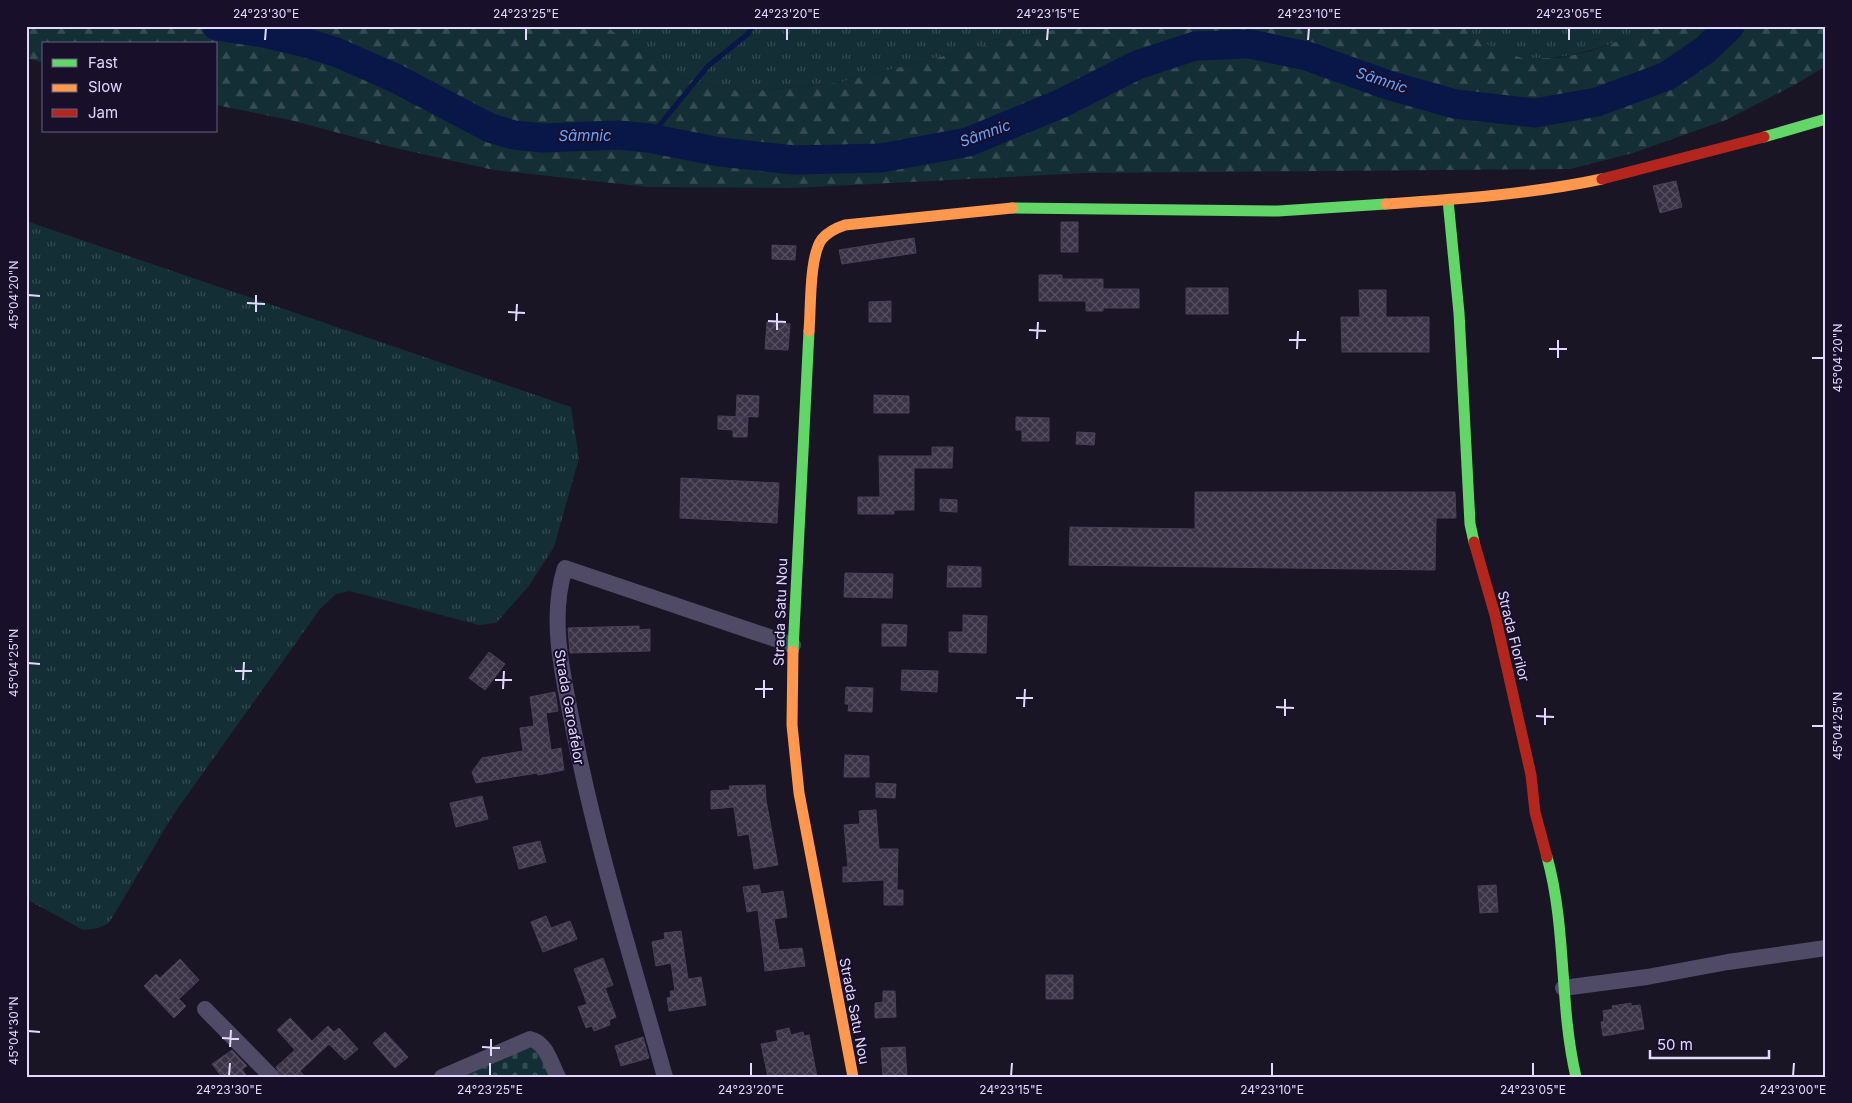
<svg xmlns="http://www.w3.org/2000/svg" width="1852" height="1103" viewBox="0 0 1852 1103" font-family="Inter,sans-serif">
	<defs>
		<pattern id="grass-tufts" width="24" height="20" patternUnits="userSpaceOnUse" patternTransform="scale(1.25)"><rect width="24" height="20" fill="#132e34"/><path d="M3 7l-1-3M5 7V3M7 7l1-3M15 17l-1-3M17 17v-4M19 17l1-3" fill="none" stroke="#354c52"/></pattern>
		<pattern id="forest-firs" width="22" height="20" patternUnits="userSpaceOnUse" patternTransform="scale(1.25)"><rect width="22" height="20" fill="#132e34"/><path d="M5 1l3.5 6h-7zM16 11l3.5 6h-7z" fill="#354c52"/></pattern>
		<pattern id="cemetery-stones" width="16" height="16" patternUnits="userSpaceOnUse" patternTransform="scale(1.25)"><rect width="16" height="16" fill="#132e34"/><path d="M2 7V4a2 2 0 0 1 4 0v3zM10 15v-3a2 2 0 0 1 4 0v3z" fill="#354c52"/></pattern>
		<pattern id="building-cross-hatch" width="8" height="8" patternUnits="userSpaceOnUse" patternTransform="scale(1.25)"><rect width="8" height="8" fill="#3a3346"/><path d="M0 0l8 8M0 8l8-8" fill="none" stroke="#565062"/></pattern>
	</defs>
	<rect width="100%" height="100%" fill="#1a1525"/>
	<!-- grass -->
	<path fill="url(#grass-tufts)" d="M605 26H1073L1011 39 837 83 743 92 683 78Z
		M1463 26H1659C1612 43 1543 75 1493 49 1482 43 1472 34 1463 26Z
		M26 221 571 407 579 458 554 547 528 587 496 623 479 625 350 591 336 594 320 609 173 815 109 923 98 928 83 930 26 899Z"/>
	<!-- forest -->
	<path fill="url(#forest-firs)" d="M26 26H605L683 78 743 92 837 83 1011 39 1073 26H1463L1494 49 1522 58H1559L1591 51 1659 26H1826V66L1796 84 1726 120 1633 153 1570 169 1085 173 793 188 648 187 494 170 391 147 290 120 216 105V44H44V63L26 58Z"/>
	<!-- cemetery -->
	<path fill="url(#cemetery-stones)" d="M529 1046 537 1047 552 1077H458Z"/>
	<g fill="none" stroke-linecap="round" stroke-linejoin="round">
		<!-- stream -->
		<path stroke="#091748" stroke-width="5" d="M649 138 708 66 749 33 752 26"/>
		<!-- river -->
		<path stroke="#091748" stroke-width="29" d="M217 26 264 33 303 42 336 52 395 78 490 128 514 135 543 138 618 135 649 138 720 152 794 160 881 158 968 142 1062 103 1137 65 1195 46 1250 44 1307 56 1388 85 1455 104 1535 113 1597 102 1667 76 1705 50 1730 26"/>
	</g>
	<!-- building -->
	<path fill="url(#building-cross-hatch)" stroke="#484058" d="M1676 181 1682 207 1660 213 1653 186Z
		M1061 222H1078V252H1061Z
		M914 238 916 253 842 264 839 250Z
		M772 245 796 246 795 260 772 259Z
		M1039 275H1062V279H1103V289H1139V308H1103V311H1086V301H1039Z
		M1186 288H1228V314H1186Z
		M1359 290H1386V317H1429V352H1342L1341 317H1360Z
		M891 301V322H869V302Z
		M767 322 790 324 788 350 765 349Z
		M737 395 759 396 758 417 736 416Z
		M874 395 909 396V413H874Z
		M718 416 748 417 747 437H733V430L718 429Z
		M1016 417 1049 418V441H1022V430H1016Z
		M1077 432 1095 433 1094 445 1076 444Z
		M932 447H953L952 468H914V510H894V514H858V497H880L879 456H932Z
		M681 478 779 483 777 523 680 518Z
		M1195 492H1455L1456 518H1436L1435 570 1069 565 1070 527 1195 529Z
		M940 499 957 500V512L940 511Z
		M948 566 981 567V587H947Z
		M845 573 893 574 892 598 844 597Z
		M963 615 987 616 986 653 949 652V632H963Z
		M882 624 907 625 906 646H882Z
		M639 626V630L650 629V651L570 653 568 628Z
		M489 652 505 664 485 690 469 678Z
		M902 670 938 671 937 692 901 690Z
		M846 687 873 688 872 712 848 711 849 704H845Z
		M555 692 558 711 546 713 551 750 561 748 564 770 538 775 537 773 476 783 472 772 482 758 523 751 520 728 534 726 530 697Z
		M845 755 869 756V777H844Z
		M876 783 896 784 895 798 876 797Z
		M765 785 766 800 778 865 754 869 749 834 738 836 734 807 711 809V791L730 790 729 786Z
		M482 796 488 819 456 827 450 803Z
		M876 810 879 849H898L897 890H903V905H884V880L843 882V867H848L844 825 860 824 859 811Z
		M540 841 546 862 519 869 513 847Z
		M759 885 761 894 783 891 787 917 774 919 779 950 802 948 805 966 765 971 758 910 747 912 743 887Z
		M1496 885 1498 912 1480 913 1478 886Z
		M546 916 551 928 570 921 577 939 543 952 531 922Z
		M681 931 688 979 701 977 706 1005 669 1011 667 998 671 997 670 991H675L671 963 656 966 652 942 665 939 664 933Z
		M603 958 613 985 605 988 616 1017 609 1020 610 1025 594 1031 592 1026 586 1028 578 1007 587 1004 574 969Z
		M180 959 199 980 179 999 186 1006 174 1018 144 986 156 974 160 978Z
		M1046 975H1073V999H1046Z
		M883 991H895L896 1017 875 1018V1003L883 1002Z
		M1631 1003V1006L1640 1005 1644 1029 1603 1036 1601 1022 1604 1021 1603 1011 1613 1009 1612 1006Z
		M290 1018 312 1041 328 1026 334 1032 339 1028 358 1049 345 1060 329 1044 300 1071 305 1077H282L276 1067 295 1050 277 1030Z
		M789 1028 791 1035 803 1032 804 1036 809 1035 817 1077H768L761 1044 778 1041 776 1031Z
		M385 1032 408 1057 395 1068 373 1043Z
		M643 1037 649 1058 621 1066 615 1046Z
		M905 1047 907 1077H883L881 1048Z
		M232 1050 247 1066 242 1069 247 1077H222L212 1064Z"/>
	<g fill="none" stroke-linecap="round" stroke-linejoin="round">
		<!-- street -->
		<path stroke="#4f4a66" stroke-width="16" d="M1563 988 1647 977 1728 962 1826 948
			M205 1009 272 1077
			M442 1077 530 1039C546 1042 551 1064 558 1077
			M665 1077C633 963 597 849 574 732 564 679 548 621 565 568L793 645"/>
		<!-- fast -->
		<path stroke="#63d668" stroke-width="11" d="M1764 137 1826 119
			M1448 200 1459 313 1470 524 1474 542
			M1012 208 1278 211 1386 204
			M793 651 809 331
			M1547 857C1567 929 1559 1005 1576 1077"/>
		<!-- slow -->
		<path stroke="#ff974d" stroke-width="11" d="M1386 204C1458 199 1531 194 1602 179
			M809 331C811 309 809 256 822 239 828 232 836 228 845 225L1012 208
			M793 651 792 725 799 793 853 1077"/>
		<!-- jam -->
		<path stroke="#b3261e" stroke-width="11" d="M1602 179 1764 137
			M1474 542 1495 615 1531 775 1535 812 1547 857"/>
	</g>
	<!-- ticks -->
	<path fill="none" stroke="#e3d9ff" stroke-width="2" d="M265 40 266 28M526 40V28M787 40V28M1047 40 1048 28M1308 40 1309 28M1569 40V28M28 295 40 296M247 303 265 304M256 312V295M508 312 525 313M516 321 517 304M768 321 786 322M777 330V313M1029 330 1046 331M1037 339 1038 322M1289 340H1306M1297 349 1298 331M1549 349H1567M1558 358V340M1812 358H1824M28 663 40 664M235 671H252M243 680 244 662M495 680H512M503 689 504 671M755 689H773M764 698V680M1016 698H1033M1024 707 1025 689M1276 707 1294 708M1285 716V699M1536 716 1554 717M1545 725V708M1812 726H1824M28 1031 40 1032M222 1038 239 1039M230 1047 231 1030M482 1047 500 1048M491 1056V1039M229 1076 230 1063M490 1076V1063M751 1076V1063M1011 1076 1012 1063M1272 1076V1063M1533 1076V1063M1793 1076 1794 1063"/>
	<g text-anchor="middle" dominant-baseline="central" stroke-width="4" stroke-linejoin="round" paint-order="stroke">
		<!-- street labels -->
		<g font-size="14" fill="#e3d9ff" stroke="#180f2b">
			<text transform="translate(780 612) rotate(-88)">Strada Satu Nou</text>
			<text transform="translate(1514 636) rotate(76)">Strada Florilor</text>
			<text transform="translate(570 707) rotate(80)">Strada Garoafelor</text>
			<text transform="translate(855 1011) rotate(79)">Strada Satu Nou</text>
		</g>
		<!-- water labels -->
		<g font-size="15" font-style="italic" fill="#67a4ff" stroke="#180f2b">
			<text transform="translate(1382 80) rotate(18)">Sâmnic</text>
			<text transform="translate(985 133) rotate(-20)">Sâmnic</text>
			<text x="585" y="135">Sâmnic</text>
		</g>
	</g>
	<!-- border -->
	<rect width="1852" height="1103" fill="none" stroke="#180f2b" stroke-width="55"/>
	<!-- legend -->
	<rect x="42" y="42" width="175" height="90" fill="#180f2b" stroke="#696080"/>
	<rect x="52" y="59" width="25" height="8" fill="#63d668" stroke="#696080"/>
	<text x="88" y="68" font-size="15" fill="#e3d9ff">Fast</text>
	<rect x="52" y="84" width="25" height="8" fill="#ff974d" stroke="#696080"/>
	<text x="88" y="92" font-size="15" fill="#e3d9ff">Slow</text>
	<rect x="52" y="109" width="25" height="8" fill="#b3261e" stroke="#696080"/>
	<text x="88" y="118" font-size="15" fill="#e3d9ff">Jam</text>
	<!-- scale -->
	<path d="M1650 1050v8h119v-8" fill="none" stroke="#e3d9ff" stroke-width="2.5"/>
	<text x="1657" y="1050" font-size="15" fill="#e3d9ff" stroke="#180f2b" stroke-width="4" paint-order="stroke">50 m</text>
	<rect x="28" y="28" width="1796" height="1048" fill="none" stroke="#e3d9ff" stroke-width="2"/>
	<g font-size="12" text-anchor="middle" fill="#e3d9ff">
		<text x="266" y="18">24°23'30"E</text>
		<text x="526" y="18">24°23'25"E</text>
		<text x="787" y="18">24°23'20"E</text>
		<text x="1048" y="18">24°23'15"E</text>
		<text x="1309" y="18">24°23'10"E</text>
		<text x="1569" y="18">24°23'05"E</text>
		<text transform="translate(14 295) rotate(-90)" y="4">45°04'20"N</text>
		<text transform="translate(1838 358) rotate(-90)" y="4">45°04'20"N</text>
		<text transform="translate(14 663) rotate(-90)" y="4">45°04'25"N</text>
		<text transform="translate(1838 726) rotate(-90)" y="4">45°04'25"N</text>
		<text transform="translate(14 1031) rotate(-90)" y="4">45°04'30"N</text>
		<text x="229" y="1094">24°23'30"E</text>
		<text x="490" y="1094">24°23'25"E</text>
		<text x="751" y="1094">24°23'20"E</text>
		<text x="1011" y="1094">24°23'15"E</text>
		<text x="1272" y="1094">24°23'10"E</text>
		<text x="1533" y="1094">24°23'05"E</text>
		<text x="1793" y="1094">24°23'00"E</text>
	</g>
</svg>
